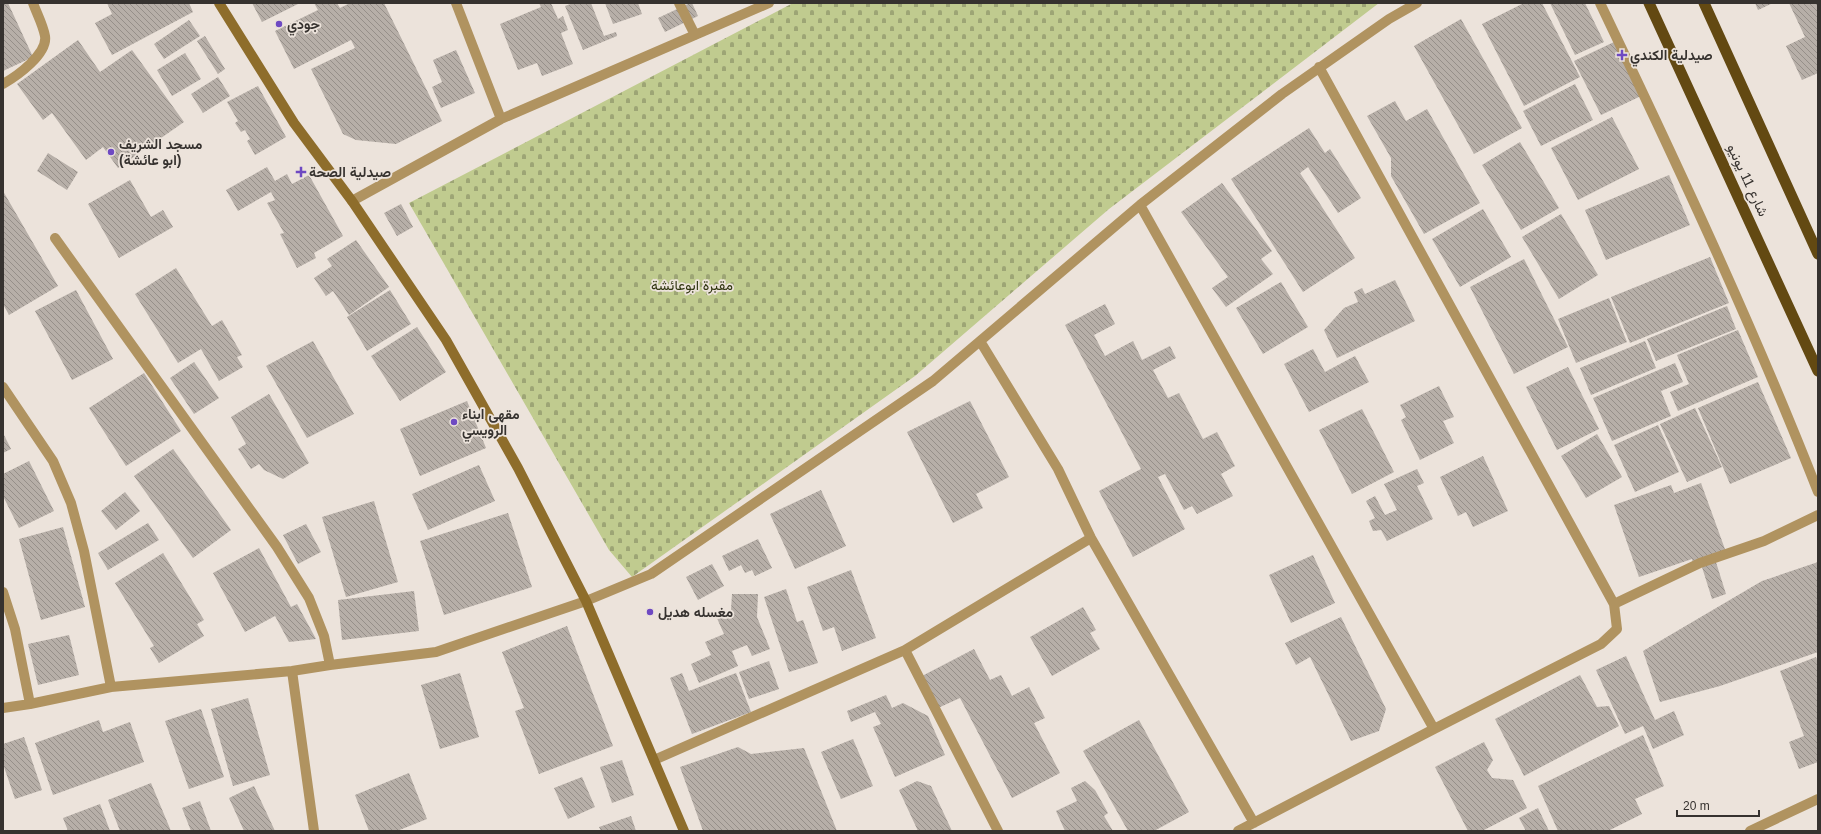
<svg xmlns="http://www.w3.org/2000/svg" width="1821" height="834" viewBox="0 0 1821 834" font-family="Helvetica,Vazirmatn,sans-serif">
	<defs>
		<pattern id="cemetery-stones" width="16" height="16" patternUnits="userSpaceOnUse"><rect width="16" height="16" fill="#c0cb8f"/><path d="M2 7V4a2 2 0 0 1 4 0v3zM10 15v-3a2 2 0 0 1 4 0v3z" fill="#9da575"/></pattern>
		<pattern id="building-back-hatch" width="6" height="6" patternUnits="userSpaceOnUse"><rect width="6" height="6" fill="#b7afa8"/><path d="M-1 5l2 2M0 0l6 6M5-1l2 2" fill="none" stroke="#968f89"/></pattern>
	</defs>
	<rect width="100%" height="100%" fill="#ece3db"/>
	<!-- cemetery -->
	<path fill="url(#cemetery-stones)" d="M793 3H1379L1109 209 915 376 632 577 609 550 409 203Z"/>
	<!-- building -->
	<path fill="url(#building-back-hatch)" d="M3 3H8L33 57 3 71Z
		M107 3H189L193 12 112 55 95 23 112 14Z
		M252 3H300L262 22Z
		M314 3H337L340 8 350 3H384L442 121 396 144 356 140 343 134 311 69 355 48 351 40 294 69 275 31 318 10Z
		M539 3H551L558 19 563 16 568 30 561 33 573 64 542 76 537 63 518 70 500 24 541 7Z
		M573 3H591L604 36 616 32 617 36 583 50 565 6Z
		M605 3H638L642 14 613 24Z
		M690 3H692L698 16 665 32 658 18Z
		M1524 3H1542L1580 77 1524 106 1482 24Z
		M1550 3H1585L1604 42 1575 55Z
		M1755 3H1773L1758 10Z
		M1789 3H1818V73L1802 80 1786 46 1805 37Z
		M1461 19 1522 128 1474 154 1414 46Z
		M189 20 200 36 164 59 154 44Z
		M205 36 225 69 218 74 197 41Z
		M78 40 100 72 132 50 184 122 118 168 103 147 86 160 52 113 43 120 17 84Z
		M1614 42 1641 96 1601 115 1574 61Z
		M456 50 475 93 441 108 432 87 442 82 433 60Z
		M185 53 201 79 172 96 157 70Z
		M218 77 230 96 203 113 191 94Z
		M1575 84 1593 120 1541 146 1523 111Z
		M258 86 286 137 255 155 247 141 250 139 245 130 241 132 235 123 238 121 227 102Z
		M1395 101 1406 121 1427 109 1480 203 1424 234 1391 176V158L1367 116Z
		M1612 117 1639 169 1578 200 1551 148Z
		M1309 128 1325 153 1330 149 1361 198 1338 213 1308 167 1300 173 1355 258 1303 292 1231 179Z
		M1520 142 1559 208 1521 230 1482 165Z
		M48 153 78 172 67 190 37 171Z
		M267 167 275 181 287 174 292 184 309 175 343 236 314 253 316 258 297 268 280 234 284 233 267 203 275 200 271 192 238 211 226 190Z
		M1669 175 1690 225 1606 260 1585 210Z
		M130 180 151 217 163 210 173 227 119 258 88 204Z
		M1222 183 1272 251 1261 259 1273 274 1226 307 1212 288 1228 277 1181 212Z
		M3 191 58 286 9 315 3 304Z
		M401 204 413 227 397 236 384 213Z
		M1483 209 1511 257 1460 287 1432 239Z
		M1561 214 1598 275 1559 299 1522 237Z
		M356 240 389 287 349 315 333 291 326 296 314 278 332 266 327 259Z
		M1710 257 1729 303 1630 343 1611 297Z
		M1524 259 1568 347 1514 374 1470 287Z
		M176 268 212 326 222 320 242 355 237 357 243 367 219 381 201 349 178 363 135 294Z
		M1395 280 1415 321 1337 358 1324 330 1344 308 1358 302 1354 292 1362 288 1365 294Z
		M1281 282 1308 327 1263 354 1236 308Z
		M76 290 113 359 72 380 35 311Z
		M390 290 411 324 367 351 347 317Z
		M1609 298 1627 342 1576 363 1558 319Z
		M1105 304 1115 324 1094 335 1105 356 1133 341 1142 360 1170 346 1176 358 1153 370 1168 398 1179 393 1203 439 1217 432 1235 466 1221 474 1233 496 1197 514 1192 506 1184 510 1165 474 1158 477 1185 529 1133 557 1099 491 1141 469 1065 325Z
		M1727 306 1736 329 1656 361 1647 339Z
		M417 327 446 372 400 401 371 356Z
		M1738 330 1758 377 1678 411 1670 392 1689 384 1677 355Z
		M313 341 354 414 307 438 266 366Z
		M1645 341 1656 368 1591 395 1580 368Z
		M1313 349 1325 372 1355 356 1369 382 1309 412 1284 364Z
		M194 362 219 398 194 414 170 378Z
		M1675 363 1683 382 1661 391 1671 416 1612 441 1593 398Z
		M1568 367 1599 429 1557 450 1526 387Z
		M144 373 181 431 126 466 89 408Z
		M1758 382 1791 458 1730 484 1698 408Z
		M1439 386 1454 417 1443 421 1454 443 1420 460 1401 420 1406 417 1400 405Z
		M269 394 309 463 283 479 264 470 259 464 251 469 238 449 246 444 231 417Z
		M467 401 486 448 420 476 400 429Z
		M970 401 1009 477 976 494 983 508 953 523 907 432Z
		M1695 408 1722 467 1687 482 1660 424Z
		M1362 409 1394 472 1352 494 1319 430Z
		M1658 425 1679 472 1635 492 1614 445Z
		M3 433 11 449 3 453Z
		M1597 434 1622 477 1586 498 1561 456Z
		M173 449 231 530 193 558 134 476Z
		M1483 456 1508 511 1473 527 1466 512 1458 516 1440 477Z
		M29 461 54 511 19 528 3 496V474Z
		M479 465 495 501 428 530 412 494Z
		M1417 469 1424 483 1417 486 1433 519 1387 541 1381 530 1373 531 1369 521 1375 518 1366 501 1375 496 1385 515 1397 510 1384 484Z
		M1701 483 1726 552 1693 564 1692 559 1639 577 1614 505 1671 485 1674 493Z
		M821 490 846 546 795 569 770 514Z
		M125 492 140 511 116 530 101 511Z
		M374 501 398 582 346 597 322 517Z
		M508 513 532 587 444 615 420 541Z
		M148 523 159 540 108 570 98 553Z
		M306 524 321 552 298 564 283 535Z
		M63 527 85 607 41 620 19 539Z
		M758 539 772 568 755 576 752 570 745 573 741 565 729 571 722 556Z
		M259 548 291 607 297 604 316 639 289 642 275 616 245 632 213 573Z
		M163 553 204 620 197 624 204 636 159 663 150 648 154 646 115 583Z
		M1313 555 1335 603 1291 623 1269 575Z
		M1715 559 1726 594 1712 599 1701 564Z
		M1818 562V652L1720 686 1660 702 1643 651 1762 581Z
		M712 564 724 586 698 600 686 577Z
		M851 570 876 638 842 651 834 627 823 631 807 587Z
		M786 589 797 622 803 620 818 663 789 672 764 597Z
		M414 591 419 631 342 640 338 600Z
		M732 594H758L757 617 770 649 752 656 747 645 732 651 738 666 699 683 691 664 711 655 705 642 724 634 716 616 731 610Z
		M1083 607 1096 630 1090 633 1100 649 1052 676 1030 637Z
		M1341 617 1386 709 1379 731 1351 741 1310 657 1296 665 1285 643Z
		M567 626 613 746 539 774 515 711 524 708 502 652Z
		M69 635 79 675 38 685 28 644Z
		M974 649 990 680 1001 675 1012 696 1029 687 1045 718 1034 723 1060 773 1012 798 960 698 938 708 922 676Z
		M1626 656 1655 720 1674 711 1684 735 1653 749 1643 726 1625 734 1596 670Z
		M1816 657 1818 663V762L1799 769 1789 742 1804 736 1780 671Z
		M769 661 779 689 749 699 739 672Z
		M460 673 479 737 440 749 421 685Z
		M682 673 689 691 736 673 751 712 692 734 670 678Z
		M1580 675 1597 707 1609 706 1619 726 1524 776 1495 719Z
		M886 695 892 708 903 703 928 716 945 755 895 777 873 727 881 724 875 712 851 722 847 711Z
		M248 698 270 775 233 786 211 709Z
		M201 709 224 777 189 789 165 721Z
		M99 720 103 732 130 722 144 762 53 795 35 743Z
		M1139 720 1189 812 1154 831H1128L1083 751Z
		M1643 735 1664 786 1635 799 1642 814 1608 831H1558L1538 786Z
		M24 737 42 790 15 799 3 764V744Z
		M853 739 873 786 841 799 821 752Z
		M1484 742 1493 760 1487 770 1492 778 1513 780 1527 808 1482 831H1468L1435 767Z
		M738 747 751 754 804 748 837 831H703L680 767Z
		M622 760 634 795 612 803 600 767Z
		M409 773 427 819 397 831H369L355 795Z
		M582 777 595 807 568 819 554 788Z
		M917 781 931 786 952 831H918L899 790Z
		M1085 781 1095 790 1108 813 1104 816 1113 831H1065L1056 811 1077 801 1071 788Z
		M151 783 171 831H120L108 800Z
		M254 786 275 831H244L229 798Z
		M200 801 211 831H191L182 808Z
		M100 804 110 831H68L63 818Z
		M1538 808 1549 831H1526L1519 818Z
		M631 816 636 831H601L599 827Z"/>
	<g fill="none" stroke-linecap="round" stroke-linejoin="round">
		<!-- minor -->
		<path stroke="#b09360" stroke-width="10" d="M456 3 501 119
			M679 3 695 35
			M1600 3C1677 164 1753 326 1818 492
			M3 84C17 76 48 54 45 36 43 25 37 14 33 3
			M352 201 501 119 769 3
			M1140 205 1434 729
			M55 238 277 547 309 598 324 636 330 665
			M980 341 1058 469 1091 538 1254 823
			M3 387 53 461 71 503 84 551 111 687
			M3 592 15 629 30 704
			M1614 604 1700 563 1764 541 1818 515
			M905 650 998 831
			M292 671 314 831
			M3 708 30 704 111 687 292 671 330 665 436 652 586 601 651 574 933 381 1140 205 1282 94 1389 19 1417 3
			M654 760 905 650 1091 538
			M1238 831 1434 729 1601 644 1617 629 1614 604 1319 67
			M1750 831 1818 799"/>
		<!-- secondary -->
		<path stroke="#8e6d2b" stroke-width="10" d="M219 3 294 123 352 201 446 340 518 468 586 601 684 831"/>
		<!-- trunk -->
		<path stroke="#634912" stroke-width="11" d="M1649 3 1818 371
			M1704 3 1818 254"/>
	</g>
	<!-- markers -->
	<g fill="#6e49c2" stroke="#ece3db" stroke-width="1.5">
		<circle cx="279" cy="24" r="4"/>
		<path d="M1620 49h4v4h4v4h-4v4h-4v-4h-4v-4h4z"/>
		<circle cx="111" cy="152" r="4"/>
		<path d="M299 166h4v4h4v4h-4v4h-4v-4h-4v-4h4z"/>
		<circle cx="454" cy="422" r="4"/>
		<circle cx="650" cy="612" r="4"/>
	</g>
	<g text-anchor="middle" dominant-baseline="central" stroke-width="3.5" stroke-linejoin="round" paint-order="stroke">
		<!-- poi labels -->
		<g font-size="14" font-weight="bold" fill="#36322f" stroke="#ece3db" text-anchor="start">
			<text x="287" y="24">جودي</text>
			<text x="1630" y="55">صيدلية الكندي</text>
			<text x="119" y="144">مسجد الشريف<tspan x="119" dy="16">(ابو عائشة)</tspan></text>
			<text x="309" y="172">صيدلية الصحة</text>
			<text x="462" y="414">مقهى ابناء<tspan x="462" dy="16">الرويسي</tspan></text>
			<text x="658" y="612">مغسله هديل</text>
		</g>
		<!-- street labels -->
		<g font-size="14" fill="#36322f" stroke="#ece3db">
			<text transform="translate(1748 180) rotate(65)">شارع 11 يونيو</text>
		</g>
		<!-- park labels -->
		<g font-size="14" fill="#303510" stroke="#ece3db">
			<text x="692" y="285">مقبرة ابوعائشة</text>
		</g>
	</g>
	<!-- border -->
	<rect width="1821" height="834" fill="none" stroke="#36322f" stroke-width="8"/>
	<!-- scale -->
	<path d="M1677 810v6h82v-6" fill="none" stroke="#36322f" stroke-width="2"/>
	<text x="1683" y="810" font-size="12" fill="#36322f" stroke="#ece3db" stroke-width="3" paint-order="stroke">20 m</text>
</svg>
